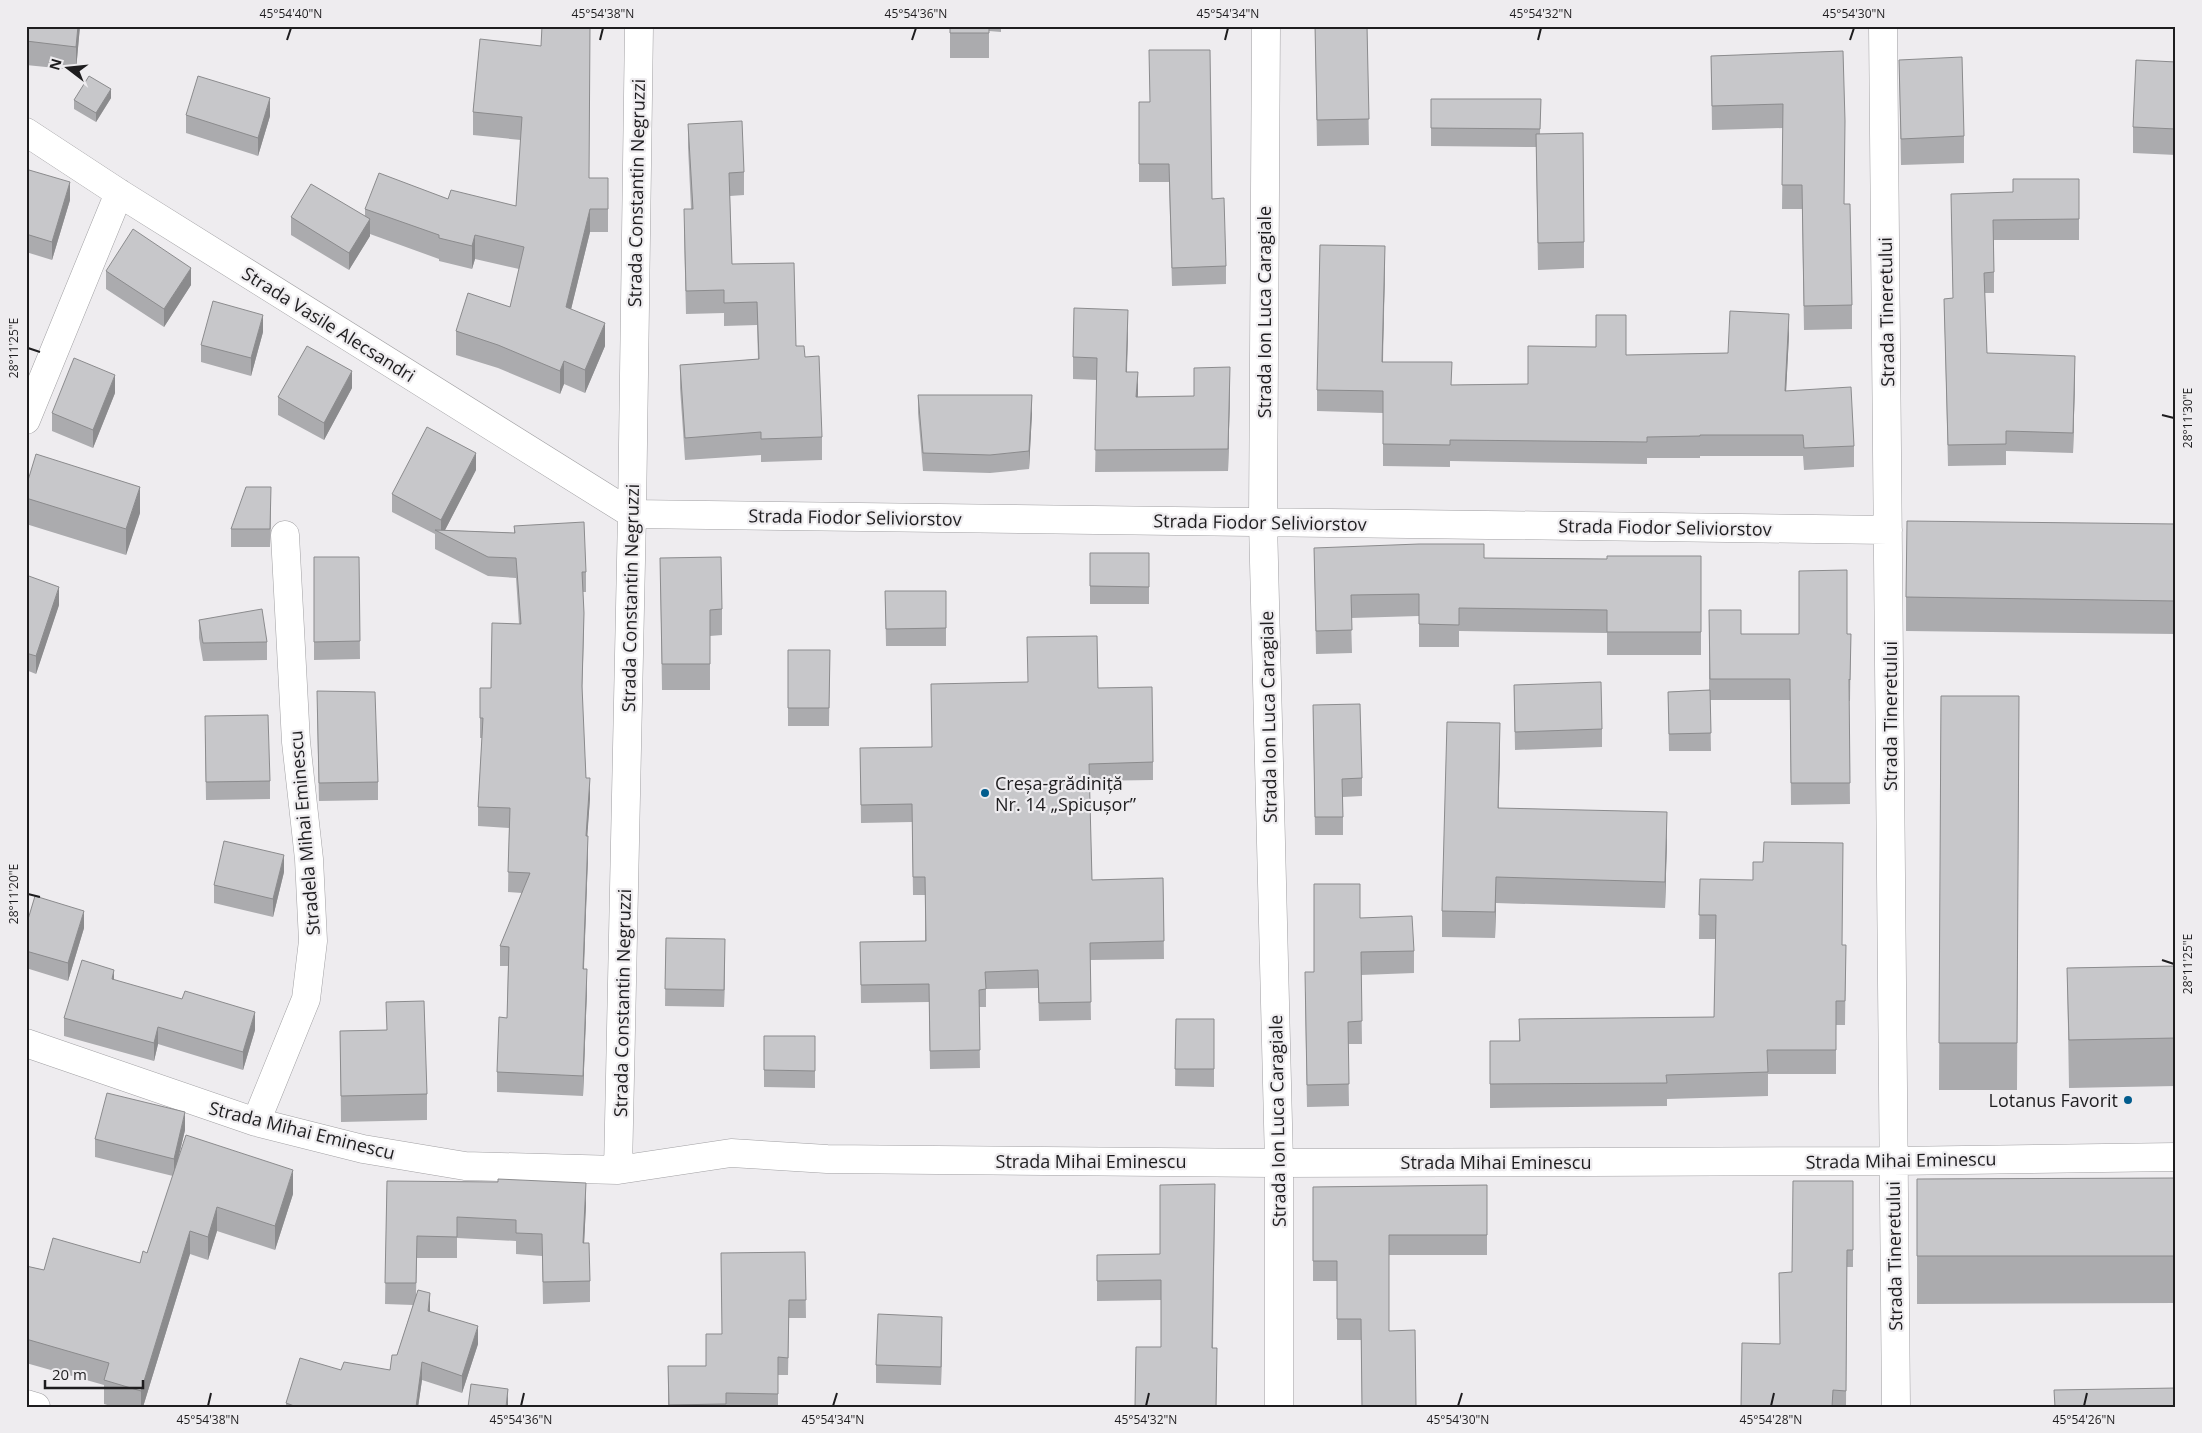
<svg xmlns="http://www.w3.org/2000/svg" width="2202" height="1433" viewBox="0 0 2202 1433" font-family="'Open Sans',sans-serif">
	<rect width="100%" height="100%" fill="#eeecef"/>
	<g fill="none" stroke-linecap="round" stroke-linejoin="round">
		<defs>
			<path id="street" d="M1266 26 1263 522 1279 1163V1407
				M1883 26 1896 1407
				M26 132 119 193 632 514 1888 530
				M26 420 119 193
				M26 1043 256 1122 363 1149 465 1166 618 1170 731 1153 827 1159 1279 1163 1893 1161 2176 1157
				M256 1122 306 999 313 941 309 859 296 742 285 535
				M618 1170 632 514 639 26
				M26 1404 36 1407"/>
		</defs>
		<!-- street casing -->
		<use href="#street" stroke="#a1a0a3" stroke-width="29"/>
		<!-- street -->
		<use href="#street" stroke="#fff" stroke-width="28"/>
	</g>
	<!-- wall -->
	<path fill="#ababae" d="M26 26H80L76 70 26 65Z
		M950 26H1001V32L989 31V58H950Z
		M1315 26H1367L1369 145 1317 146Z
		M480 39 589 178H608V232H590L571 309 605 346 585 393 564 384 560 394 498 368 456 355V331L510 307 519 269 475 259 472 269 439 261V259L370 234V236L349 270 291 235V217L365 216V209L448 199 516 206 521 140 473 135V112Z
		M1843 51 1844 204 1852 305V329L1804 330 1802 209H1782L1783 128 1712 130 1711 56Z
		M1899 60 1964 136V163L1901 165Z
		M2176 62V155L2133 153V127Z
		M111 98 96 122 74 109V100Z
		M1431 99H1541L1540 134 1584 242V268L1538 270 1536 147 1431 146Z
		M1139 102 1212 199 1226 266V284L1172 286 1169 182H1139Z
		M186 115 270 116 258 156 186 133Z
		M688 124 744 172V195L730 196 732 264 805 357 822 437V460L761 462V455L685 460 680 388V365L758 359 757 325 724 326V313L686 314 684 232 691 209 688 147Z
		M2079 179V240H1994V293H1985L1987 353 2075 377 2073 453 2006 451V465L1948 466 1944 299 1953 298 1951 214 2013 192Z
		M26 180 70 200 52 260 26 252Z
		M1385 267 1383 362 1452 385 1528 384 1626 355 1728 353 1789 335 1786 391 1854 446V467L1804 470 1803 456H1700V458H1647V464L1450 461V467L1383 466V413L1317 411V390Z
		M106 271 191 285 164 327 106 289Z
		M263 332 251 376 201 362V345Z
		M1128 332 1127 372 1138 397 1194 396 1230 389 1228 471 1095 472 1097 380 1073 379V357Z
		M352 388 324 440 278 415V397Z
		M115 393 93 448 52 431V413Z
		M918 395 1032 413 1029 469 990 473 923 471 918 413Z
		M476 470 445 530 514 533V526L586 572V592H583L584 633 582 694 586 778 590 798 587 836 588 856 584 969 587 989 583 1096 497 1092V1072L507 1018 508 966H500V946L522 893 508 892 509 828 478 826V807L482 738H480V688H491L519 624 516 578 488 576 435 549V534L392 512V494Z
		M26 487 140 513 126 555 26 524Z
		M271 504 270 547H231V529Z
		M2176 524V634L1906 631V597Z
		M1314 548 1484 558 1607 559 1701 556V655H1607V633L1459 631V647H1419V616L1351 618 1352 653 1316 654Z
		M1090 553H1149V604H1090Z
		M314 557H359L360 659 314 660Z
		M660 558 722 609V635L710 636V690H662Z
		M26 575 59 605 36 674 26 670Z
		M885 591H946V646H886Z
		M1709 610 1741 634H1851L1850 701H1849L1850 804 1791 805 1790 700H1710L1711 751H1669L1668 692 1709 690Z
		M199 620 267 642V660L203 661 199 638Z
		M788 650H830L829 726H788Z
		M1514 685 1602 729V747L1515 750Z
		M1098 688 1153 762V780L1089 781 1092 880 1163 878 1164 959 1090 960 1091 1020 1039 1021 1038 988 986 989V1007H979L980 1068 930 1069 929 1002 861 1003 860 942 925 941V895H913L912 822 861 823 860 748 931 747Z
		M1941 696H2019L2017 1090H1939Z
		M1313 705 1362 778V796L1343 797V835H1315Z
		M317 709 378 782V800L319 801Z
		M205 734 270 781V799L206 800Z
		M1500 749 1498 808 1667 839 1665 908 1496 903 1495 938 1442 937V911Z
		M284 872 273 917 214 903V885Z
		M1700 879 1842 945H1846L1845 1025H1836V1074H1768V1096L1667 1099V1106L1490 1108V1041H1519V1019L1714 1017 1716 939H1699Z
		M1360 918 1414 951V973L1361 975 1362 1044H1348L1349 1106 1307 1107 1305 994 1314 972Z
		M26 926 84 928 68 981 26 968Z
		M666 938 725 957 724 1007 665 1006Z
		M2176 966V1086L2069 1088 2067 968Z
		M114 980 255 1030 243 1070 158 1044 154 1061 64 1036V1018Z
		M1176 1019H1214V1087L1175 1086Z
		M386 1030 427 1094V1120L341 1122 340 1031Z
		M815 1036V1088L764 1087V1070Z
		M185 1130 178 1159 293 1194 275 1250 217 1231 208 1260 190 1254 143 1407H114L104 1404V1385L26 1363V1266L44 1270 140 1263 147 1253 173 1176 95 1157V1139Z
		M2176 1178V1303L1917 1304V1179Z
		M387 1181 586 1205 584 1243 590 1281V1302L543 1304 542 1256 516 1254V1241L457 1238V1258H417L416 1294 430 1311 478 1344 462 1393 422 1380 418 1407H286V1403L341 1370H390L397 1355 413 1305 385 1304Z
		M1853 1181V1267H1847L1846 1407H1741L1780 1344 1792 1272Z
		M1487 1185V1255H1389L1362 1407 1361 1340H1337V1281H1313V1187Z
		M1215 1205 1213 1348 1217 1369 1216 1407H1135L1161 1347V1300L1097 1301V1255L1160 1254Z
		M805 1252 806 1318H789L788 1375H778V1407H668V1366H706L722 1334Z
		M942 1334 941 1385 876 1383V1365Z"/>
	<!-- shaded-wall -->
	<path fill="#8b8b8d" d="M78 26H80L76 70V47Z
		M111 89V98L96 122V113Z
		M270 98V116L258 156V138Z
		M70 182V200L52 260V242Z
		M590 209V232L566 330V307Z
		M370 219V236L349 270V253Z
		M475 235V259L472 269V246Z
		M1385 246V267L1382 384V362Z
		M191 268V285L164 327V309Z
		M1128 310V332L1126 394V372Z
		M1789 314V335L1785 412V391Z
		M263 315V332L251 376V358Z
		M605 323V346L585 393V370Z
		M2075 356V377L2073 453V433Z
		M564 361V384L560 394V371Z
		M1230 367V389L1228 471V449Z
		M352 371V388L324 440V423Z
		M1138 372V394L1136 419V397Z
		M115 375V393L93 448V430Z
		M1032 395V413L1029 469V451Z
		M476 453V470L443 534 441 533V520Z
		M140 487V513L126 555V529Z
		M271 487V504L270 547V529Z
		M59 587V605L36 674V656Z
		M1500 723V749L1498 834V808Z
		M590 778V798L586 855V836Z
		M1667 812V839L1665 908V882Z
		M588 836V856L583 989V969Z
		M284 855V872L273 917V899Z
		M1496 877V903L1495 938V912Z
		M84 911V928L68 981V963Z
		M725 939V957L724 1007V990Z
		M587 969V989L583 1096V1076Z
		M114 970V988L112 979Z
		M255 1012V1030L243 1070V1052Z
		M158 1027V1044L154 1061V1043Z
		M185 1112V1130L174 1176V1159Z
		M293 1170V1194L275 1250V1226Z
		M586 1183V1205L583 1265V1243Z
		M217 1207V1231L208 1260V1237Z
		M190 1231V1254L143 1407H141V1391Z
		M430 1293V1311L428 1328V1311Z
		M942 1317V1334L941 1385V1367Z
		M478 1326V1344L462 1393V1376Z
		M422 1362V1380L418 1407H416Z
		M508 1389V1407H506Z"/>
	<!-- building -->
	<path fill="#c7c7ca" stroke="#8b8b8d" d="M26 26H78L76 47 26 41Z
		M542 26H590L589 178H608V209H590L566 307 605 323 585 370 564 361 560 371 498 345 456 331 468 293 510 307 524 247 475 235 472 246 439 238V235L365 209 379 173 448 199 451 190 516 206 522 117 473 112 480 39 541 46Z
		M950 26H989V33H950Z
		M1315 26H1367L1369 119 1317 120Z
		M1149 50H1210L1212 199 1224 198 1226 266 1172 268 1169 164H1139V102H1150Z
		M1843 51 1845 121 1844 204H1850L1852 305 1804 306 1802 185H1782L1783 104 1712 106 1711 56Z
		M1962 57 1964 136 1901 139 1899 60Z
		M2136 60 2176 62V129L2133 127Z
		M89 76 111 89 96 113 74 100Z
		M198 76 270 98 258 138 186 115Z
		M1431 99H1541L1540 129 1431 128Z
		M742 121 744 172 729 173 732 264 794 263 796 346H804L805 357 819 356 822 437 761 439V432L685 438 680 365 759 359 757 302 724 303V290L686 291 684 209H693L688 124Z
		M1583 133 1584 242 1538 243 1536 134Z
		M29 170 70 182 52 242 26 234V180Z
		M2013 179H2079V219L1993 220 1994 272 1984 273 1987 353 2075 356 2073 433 2006 431V444L1948 445 1944 299 1953 298 1951 194 2013 192Z
		M311 184 370 219 349 253 291 217Z
		M133 229 191 268 164 309 106 271Z
		M1320 245 1385 246 1382 362H1452L1451 385 1528 384V346L1596 347V315H1626V355L1728 353 1730 311 1789 314 1785 391 1851 387 1854 446 1804 448 1803 435H1700V436L1647 437V442L1450 440V445L1383 444V391L1317 390Z
		M213 301 263 315 251 358 201 345Z
		M1074 308 1128 310 1126 372H1138L1136 397 1194 396V368L1230 367 1228 449 1095 450 1097 358 1073 357Z
		M307 346 352 371 324 423 278 397Z
		M74 358 115 375 93 430 52 413Z
		M918 395H1032L1029 451 990 455 923 453Z
		M427 427 476 453 441 520 392 494Z
		M36 454 140 487 126 529 26 498V487Z
		M246 487H271L270 529H231Z
		M1907 521 2176 524V601L1906 597Z
		M584 522 586 572H582L584 613 582 686 586 778H590L586 836H588L583 969H587L583 1076 497 1072 499 1017 507 1018 509 947 500 946 530 873 508 872 510 808 478 807 483 718H480V688H491L492 623 521 624 516 558 488 557 435 530 515 533 514 526Z
		M1419 544H1484V558L1607 559V556H1701V632H1607V610L1459 608V625L1419 624V594L1351 595 1352 630 1316 631 1314 548Z
		M1090 553H1149V587L1090 586Z
		M314 557H359L360 641 314 642Z
		M721 557 722 609 710 610V664H662L660 558Z
		M1847 570V634H1851L1850 680 1849 679 1850 783H1791L1790 679H1710L1709 610H1741V634H1799V571Z
		M26 575 59 587 36 656 26 653Z
		M885 591H946V628L886 629Z
		M262 609 267 642 203 643 199 620Z
		M1097 636 1098 688 1152 687 1153 762 1089 764 1092 880 1163 878 1164 941 1090 943 1091 1002 1039 1003 1038 970 985 972 986 989 979 990 980 1050 930 1051 929 984 861 985 860 942 926 941 925 877H913L912 804 861 805 860 748 932 747 931 684 1028 682 1027 637Z
		M788 650H830L829 708H788Z
		M1601 682 1602 729 1515 732 1514 685Z
		M1710 690 1711 733 1669 734 1668 692Z
		M317 691 375 692 378 782 319 783Z
		M1941 696H2019L2017 1043H1939Z
		M1360 704 1362 778 1342 779 1343 817H1315L1313 705Z
		M268 715 270 781 206 782 205 716Z
		M1447 722 1500 723 1498 808 1667 812 1665 882 1496 877 1495 912 1442 911Z
		M224 841 284 855 273 899 214 885Z
		M1764 842 1843 843 1842 945H1846L1845 1001H1836V1050H1767L1768 1072 1666 1075 1667 1083 1490 1084V1041H1520L1519 1019 1714 1017 1716 915H1699L1700 879 1753 880V862H1763Z
		M1314 884H1360V918L1412 916 1414 951 1361 952 1362 1021 1348 1022 1349 1084 1307 1085 1305 972H1314Z
		M35 896 84 911 68 963 26 951V926Z
		M666 938 725 939 724 990 665 989Z
		M82 960 114 970 112 979 182 999 185 991 255 1012 243 1052 158 1027 154 1043 64 1018Z
		M2176 966V1038L2069 1040 2067 968Z
		M424 1001 427 1094 341 1096 340 1031 387 1030 386 1002Z
		M1176 1019H1214V1069H1175Z
		M764 1036H815V1071L764 1070Z
		M107 1093 185 1112 174 1159 95 1139Z
		M186 1135 293 1170 275 1226 217 1207 208 1237 190 1231 141 1391 104 1380 109 1363 26 1339V1332L28 1325 26 1324V1266L44 1270 53 1238 140 1263 143 1251 147 1253Z
		M2176 1178V1256H1917V1179Z
		M498 1179 586 1183 583 1243H589L590 1281 543 1282 542 1234 516 1233V1220L457 1217V1237L417 1236 416 1283H385L387 1181 498 1182Z
		M1793 1181H1853V1250H1847L1846 1391 1833 1390 1832 1407H1741L1742 1343 1780 1344 1779 1273 1792 1272Z
		M1215 1184 1212 1348H1217L1216 1407H1135L1136 1347H1161V1280L1097 1281V1255L1160 1254V1185Z
		M1487 1185V1235H1389V1331L1415 1330 1416 1407H1362L1361 1319H1337V1261H1313V1187Z
		M805 1252 806 1300H789L788 1358 778 1357V1394L726 1393V1404L669 1405 668 1366H706V1334H722L721 1253Z
		M418 1290 430 1293 428 1311 478 1326 462 1376 422 1362 416 1407H297L286 1403 300 1358 341 1370 344 1362 390 1370 392 1355H397Z
		M878 1314 942 1317 941 1367 876 1365Z
		M471 1384 508 1389 506 1407H468Z
		M2176 1388V1407H2055L2054 1390Z"/>
	<!-- ticks -->
	<path fill="none" stroke="#1e1d1f" stroke-width="2" d="M287 40 291 28M600 40 603 28M912 40 916 28M1225 40 1228 28M1538 40 1541 28M1850 40 1854 28M28 348 40 352M2162 415 2174 418M28 894 40 897M2162 960 2174 964M208 1406 211 1393M521 1406 524 1393M833 1406 837 1393M1146 1406 1149 1393M1458 1406 1462 1393M1771 1406 1774 1393M2084 1406 2087 1393"/>
	<!-- markers -->
	<g fill="#015c8d" stroke="#eeecef" stroke-width="2">
		<circle cx="985" cy="793" r="5"/>
		<circle cx="2128" cy="1100" r="5"/>
	</g>
	<g text-anchor="middle" dominant-baseline="central" stroke-width="4.5" stroke-linejoin="round" paint-order="stroke">
		<!-- street labels -->
		<g font-size="18" fill="#1e1d1f" stroke="#eeecef">
			<text transform="translate(636 193) rotate(-89)">Strada Constantin Negruzzi</text>
			<text transform="translate(1264 312) rotate(-90)">Strada Ion Luca Caragiale</text>
			<text transform="translate(1886 312) rotate(-91)">Strada Tineretului</text>
			<text transform="translate(329 324) rotate(32)">Strada Vasile Alecsandri</text>
			<text transform="translate(855 517) rotate(1)">Strada Fiodor Seliviorstov</text>
			<text transform="translate(1260 522) rotate(1)">Strada Fiodor Seliviorstov</text>
			<text transform="translate(1665 527) rotate(1)">Strada Fiodor Seliviorstov</text>
			<text transform="translate(630 598) rotate(-89)">Strada Constantin Negruzzi</text>
			<text transform="translate(1890 716) rotate(-90)">Strada Tineretului</text>
			<text transform="translate(1268 717) rotate(-91)">Strada Ion Luca Caragiale</text>
			<text transform="translate(304 833) rotate(-95)">Stradela Mihai Eminescu</text>
			<text transform="translate(622 1003) rotate(-89)">Strada Constantin Negruzzi</text>
			<text transform="translate(1277 1121) rotate(-91)">Strada Ion Luca Caragiale</text>
			<text transform="translate(302 1130) rotate(14)">Strada Mihai Eminescu</text>
			<text transform="translate(1901 1160) rotate(-1)">Strada Mihai Eminescu</text>
			<text x="1091" y="1161">Strada Mihai Eminescu</text>
			<text x="1496" y="1162">Strada Mihai Eminescu</text>
			<text transform="translate(1894 1256) rotate(-91)">Strada Tineretului</text>
		</g>
		<!-- poi labels -->
		<g font-size="18" fill="#1e1d1f" stroke="#eeecef" text-anchor="start">
			<text x="995" y="783">Creșa-grădiniță<tspan x="995" dy="21">Nr. 14 „Spicușor”</tspan></text>
			<text x="2118" y="1100" text-anchor="end">Lotanus Favorit</text>
		</g>
	</g>
	<!-- border -->
	<rect width="2202" height="1433" fill="none" stroke="#eeecef" stroke-width="55"/>
	<!-- north arrow -->
	<g transform="translate(68 68) rotate(286)" stroke="#eeecef" stroke-width="4" paint-order="stroke">
	<path d="M0-4L9 19L0 12L-9 19Z" fill="#1e1d1f"/>
	<text y="-8" font-size="14" font-weight="bold" text-anchor="middle" fill="#1e1d1f">N</text>
	</g>
	<!-- scale -->
	<path d="M45 1380v8h98v-8" fill="none" stroke="#1e1d1f" stroke-width="2.5"/>
	<text x="52" y="1380" font-size="15" fill="#1e1d1f" stroke="#eeecef" stroke-width="4" paint-order="stroke">20 m</text>
	<rect x="28" y="28" width="2146" height="1378" fill="none" stroke="#1e1d1f" stroke-width="2"/>
	<g font-size="12" text-anchor="middle" fill="#1e1d1f">
		<text x="291" y="18">45°54'40"N</text>
		<text x="603" y="18">45°54'38"N</text>
		<text x="916" y="18">45°54'36"N</text>
		<text x="1228" y="18">45°54'34"N</text>
		<text x="1541" y="18">45°54'32"N</text>
		<text x="1854" y="18">45°54'30"N</text>
		<text transform="translate(14 348) rotate(-90)" y="4">28°11'25"E</text>
		<text transform="translate(2188 418) rotate(-90)" y="4">28°11'30"E</text>
		<text transform="translate(14 894) rotate(-90)" y="4">28°11'20"E</text>
		<text transform="translate(2188 964) rotate(-90)" y="4">28°11'25"E</text>
		<text x="208" y="1424">45°54'38"N</text>
		<text x="521" y="1424">45°54'36"N</text>
		<text x="833" y="1424">45°54'34"N</text>
		<text x="1146" y="1424">45°54'32"N</text>
		<text x="1458" y="1424">45°54'30"N</text>
		<text x="1771" y="1424">45°54'28"N</text>
		<text x="2084" y="1424">45°54'26"N</text>
	</g>
</svg>
